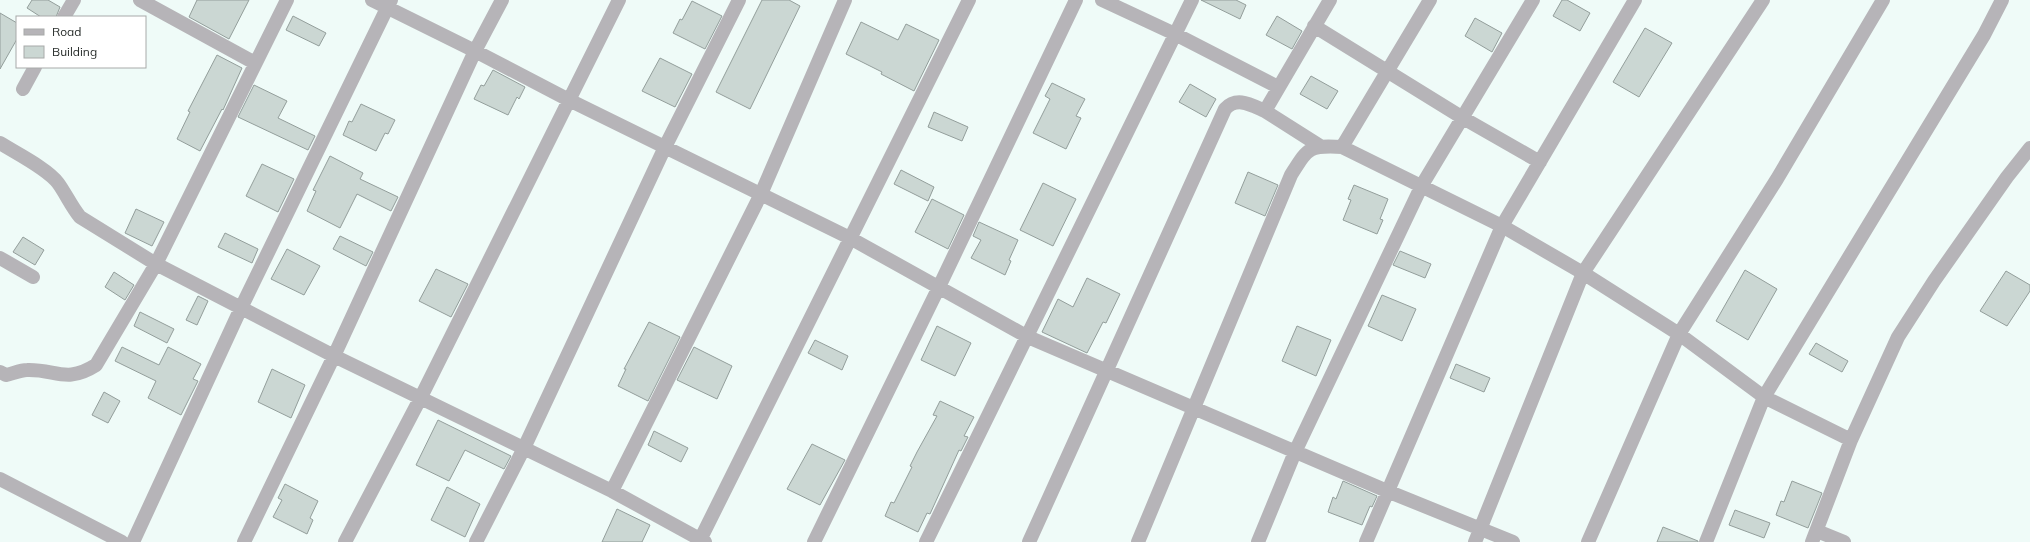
<svg xmlns="http://www.w3.org/2000/svg" width="2030" height="542" viewBox="0 0 2030 542" font-family="Mulish,sans-serif">
	<rect width="100%" height="100%" fill="#effbf8"/>
	<!-- building -->
	<path fill="#cbd7d3" stroke="#939e9b" d="M32 0H48L60 7 56 17H41L27 8Z
		M197 0H249L229 39 189 17Z
		M762 0H789L800 6 750 109 716 92Z
		M1201 0H1236L1246 5 1240 19Z
		M1562 0H1567L1590 13 1580 31 1553 16Z
		M692 1 722 16 705 49 673 33 680 19 682 20Z
		M0 13 17 23V39L0 69Z
		M293 16 326 33 319 46 286 30Z
		M1277 16 1302 31 1292 49 1266 35Z
		M1475 18 1502 33 1492 52 1465 36Z
		M861 22 898 40 906 24 939 40 914 91 881 74 882 72 846 54Z
		M1645 28 1672 43 1639 97 1613 82Z
		M217 55 242 68 223 110 222 109 200 151 177 139 190 112 188 111Z
		M660 58 692 74 675 107 642 91Z
		M493 70 525 87 519 99 517 97 508 115 474 99 481 85 484 86Z
		M1311 76 1338 91 1327 109 1300 94Z
		M1052 83 1085 99 1076 116 1081 118 1066 149 1033 133 1050 99 1045 96Z
		M1190 84 1216 99 1206 117 1179 102Z
		M254 85 287 101 278 118 315 136 308 150 238 117Z
		M361 104 395 120 388 134 385 133 376 151 343 135 349 121 352 122Z
		M934 112 968 127 962 141 928 127Z
		M330 156 363 173 360 179 398 197 391 211 357 194 340 228 307 211 316 191 313 190Z
		M262 164 294 179 278 212 246 196Z
		M901 170 934 187 928 201 894 184Z
		M1248 172 1278 185 1265 216 1235 203Z
		M1043 183 1076 199 1053 246 1020 230Z
		M1354 185 1388 199 1380 219 1383 220 1377 234 1343 220 1351 200 1348 199Z
		M932 199 964 215 948 249 915 232Z
		M136 209 164 222 152 246 125 233Z
		M979 222 1018 240 1009 260 1011 261 1005 275 971 258 981 240 973 236Z
		M225 233 258 249 252 263 218 247Z
		M340 236 373 252 366 266 333 249Z
		M23 237 44 250 35 265 13 252Z
		M287 249 320 266 304 295 271 279Z
		M1400 251 1431 264 1425 278 1393 265Z
		M436 269 468 284 451 317 419 301Z
		M1745 270 1777 289 1748 340 1716 321Z
		M2006 271 2030 285V291L2007 326 1980 311Z
		M114 272 134 285 125 300 105 287Z
		M1087 278 1120 294 1106 323 1103 322 1087 353 1042 332 1058 299 1073 307Z
		M1382 295 1416 309 1402 341 1368 326Z
		M198 296 208 301 197 325 186 320Z
		M140 312 174 329 167 343 134 326Z
		M649 322 680 337 648 401 618 386 626 369H624Z
		M937 326 971 343 955 376 921 360Z
		M1297 326 1331 340 1316 376 1282 361Z
		M815 340 848 356 842 370 808 353Z
		M1816 343 1848 361 1842 372 1809 354Z
		M122 347 159 365 168 347 201 364 193 379 198 381 181 415 148 398 156 381 115 361Z
		M694 347 732 366 717 399 677 380Z
		M1456 364 1490 378 1484 392 1450 378Z
		M272 369 305 385 291 418 258 402Z
		M104 392 120 401 108 423 92 415Z
		M940 401 974 417 964 436 968 437 961 451 959 450 930 514 927 513 918 532 885 516 891 502 894 503 912 467 910 466 917 452 937 416 933 415Z
		M438 420 511 456 504 469 465 450 449 481 416 465Z
		M654 431 688 448 681 462 648 445Z
		M812 444 845 460 820 505 787 489Z
		M1343 481 1377 496 1372 507 1370 506 1362 525 1328 512 1333 497 1336 499Z
		M1792 481 1822 493 1808 528 1776 515 1781 501 1784 502Z
		M285 484 318 501 310 518 313 520 307 534 273 517 282 500 278 498Z
		M447 487 480 504 465 537 431 520Z
		M617 509 650 525 642 542H602Z
		M1735 510 1770 523 1764 538 1729 525Z
		M1663 527 1698 541V542H1657Z"/>
	<g fill="none" stroke-linecap="round" stroke-linejoin="round">
		<!-- minor -->
		<path stroke="#b6b4b8" stroke-width="14" d="M140 0 255 63
			M372 0 475 51 569 100 850 238 1028 337 1387 491 1513 542
			M1102 0 1175 34 1278 87
			M64 17 74 0
			M1314 26 1463 118 1540 162
			M23 89 35 67
			M0 143C16 153 48 169 58 183 66 194 71 206 80 217L156 264 334 356 612 491 705 542
			M1320 146 1265 111 1330 0
			M1342 147 1430 0
			M0 258 33 277
			M0 372 6 375C12 374 20 370 27 370 56 369 66 384 96 365L156 264 287 0
			M0 479 122 542
			M612 491 761 194 845 0
			M1817 531 1844 542
			M133 542 241 308 391 0
			M244 542 334 356 475 51 502 0
			M345 542 421 397 619 0
			M476 542 524 448 665 147 739 0
			M699 542 969 0
			M814 542 938 289 1076 0
			M926 542 1192 0
			M1029 542 1225 109C1237 96 1251 105 1265 111
			M1138 542 1291 175C1308 148 1308 145 1342 147L1502 226 1583 273 1679 334 1764 397 1851 440
			M1258 542 1295 452 1422 185 1533 0
			M1366 542 1502 226 1635 0
			M1475 542 1583 273 1763 0
			M1588 542 1679 334 1777 179 1883 0
			M1706 542 1764 397 1984 35 2002 0
			M1812 542 1851 440 1898 337 1934 281 2007 177 2030 148"/>
	</g>
	<!-- legend -->
	<rect x="16" y="16" width="130" height="52" fill="#ffffff" stroke="#a8aaa9"/>
	<rect x="24" y="29" width="20" height="6" fill="#b6b4b8" stroke="#a8aaa9"/>
	<text x="52" y="36" font-size="12" fill="#262b29">Road</text>
	<rect x="24" y="46" width="20" height="12" fill="#cbd7d3" stroke="#a8aaa9"/>
	<text x="52" y="56" font-size="12" fill="#262b29">Building</text>
</svg>
